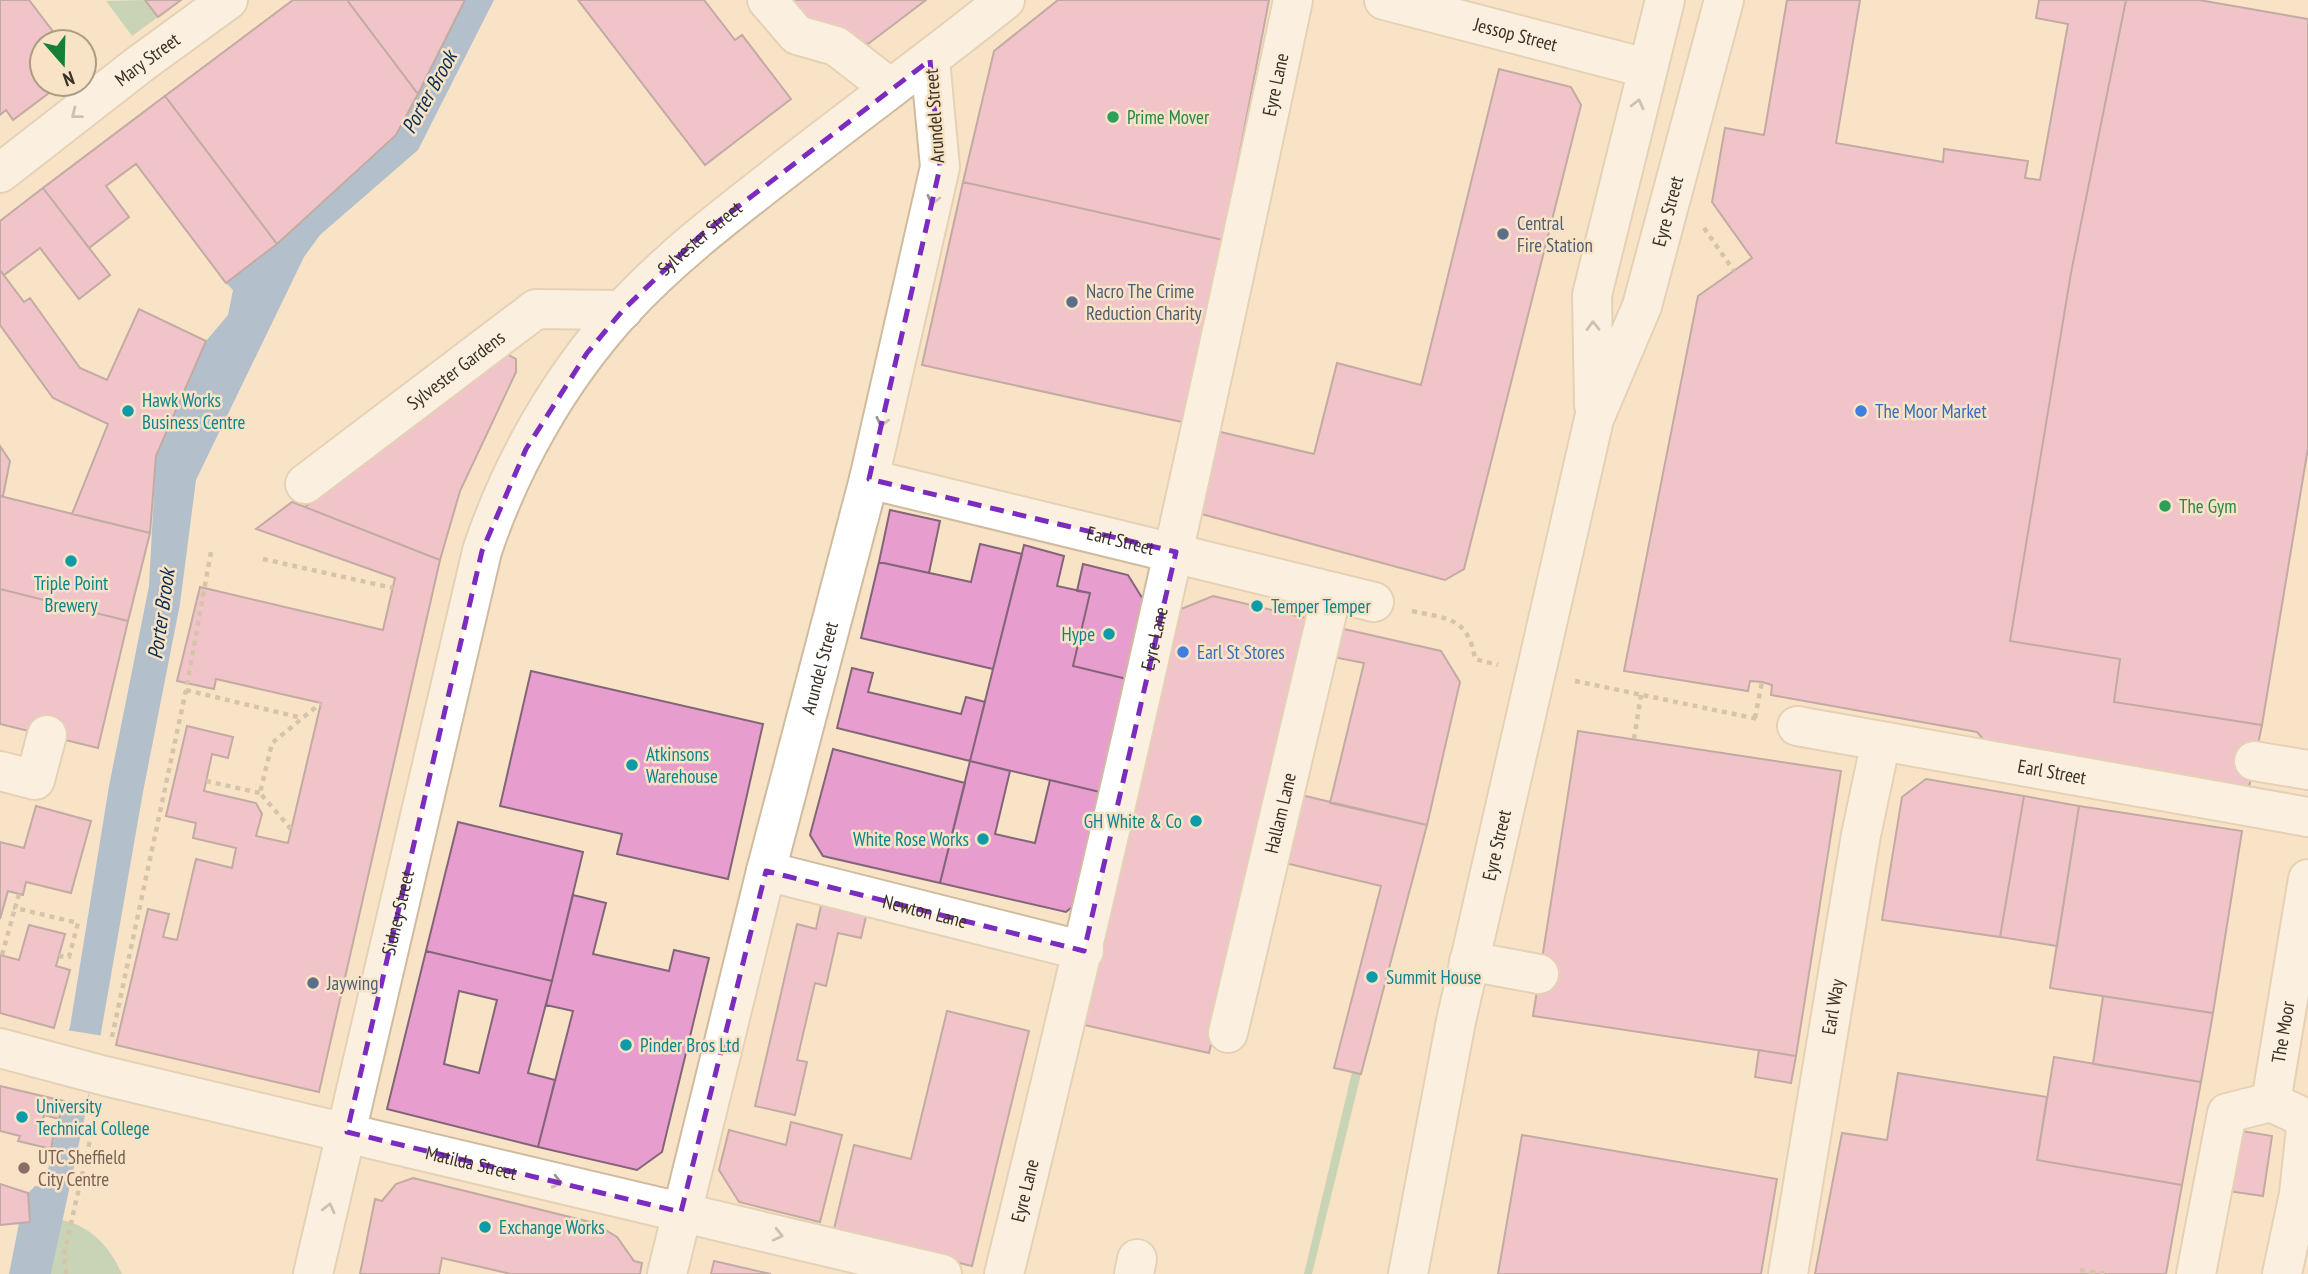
<svg xmlns="http://www.w3.org/2000/svg" width="2308" height="1274" viewBox="0 0 2308 1274" font-family="'PT Sans Narrow',sans-serif">
	<rect width="100%" height="100%" fill="#f8e3c6"/>
	<!-- green -->
	<path fill="#90c0a4" d="M145 0 158 17 132 36 106 1Z
		M1352 1072 1361 1074 1312 1274H1304Z
		M62 1220C91 1226 110 1247 122 1274H51Z"/>
	<!-- water -->
	<path fill="#6095d3" d="M465 0H494L418 150 320 235 304 257 196 480 180 604 143 792 94 1073 51 1274H9L19 1223 30 1222 28 1193 35 1186 46 1187 51 1149 64 1102 46 1097 54 1064 70 1027 109 786 149 586 156 456 206 341 228 315 233 290 226 283 277 244 396 135Z"/>
	<!-- pier -->
	<path fill="#f8e3c6" d="M66 1030 104 1036 85 1108 46 1097 51 1063Z"/>
	<!-- building -->
	<path fill="#e89dcf" stroke="#826678" stroke-width="2" fill-rule="evenodd" d="M0 0H29L61 42H42V84H61L13 120 6 110 0 115Z
		M145 0H181L158 17Z
		M293 0H347L418 94 396 135 277 244 165 96Z
		M347 0H465L418 94Z
		M578 0H704L735 40 742 35 791 99 705 165Z
		M782 0H926L868 44 800 21Z
		M1058 0H1269L1223 240 963 182 994 51Z
		M1787 0H1860L1836 143 1943 162 1944 149 2028 161 2025 178 2040 180 2068 24 2036 18 2039 0H2126L2071 273 2010 641 2120 659 2114 702 2262 725 2249 787 1989 746 1977 732 1771 695 1772 685 1762 682 1750 681 1748 691 1624 671 1698 296 1752 258 1712 202 1725 128 1764 135Z
		M2126 0H2199L2308 19V448L2262 725 2114 702 2120 659 2010 641 2071 273Z
		M1499 69 1571 87 1581 105 1464 569 1445 580 1194 512 1212 430 1314 454 1337 363 1421 385Z
		M165 96 277 244 226 283 136 164 106 186 129 217 89 248 43 188Z
		M963 182 1223 240 1182 422 922 365Z
		M43 188 110 275 79 299 40 248 4 275 0 270V221Z
		M0 270 24 302 30 298 80 368 107 380 139 309 206 341 156 456 150 533 72 514 108 424 53 398 0 325Z
		M507 354 516 359V372L460 491 440 560 305 507 496 356Z
		M0 446 10 461 3 496H0Z
		M0 496 150 533 128 621 0 589Z
		M292 502 440 560 319 1092 116 1045 148 909 169 914 163 937 177 940 196 859 232 868 236 848 193 838 196 823 166 816 187 726 233 737 228 758 212 754 204 791 256 803 262 814 256 836 288 843 321 703 216 679 214 689 177 681 200 587 383 630 395 578 256 529Z
		M890 510 940 521 929 573 879 562Z
		M980 544 1022 554 993 669 861 638 879 562 971 582Z
		M1024 545 1064 556 1057 586 1090 593 1073 666 1127 679 1100 792 970 761Z
		M1083 564 1128 575 1144 601 1127 679 1073 666 1090 593 1077 591Z
		M0 589 128 621 98 748 0 724Z
		M1213 596 1310 619 1209 1053 1080 1024 1181 609Z
		M1335 627 1441 651 1460 682 1427 825 1330 803 1364 663 1328 656Z
		M852 668 873 673 868 692 961 714 966 697 985 702 970 761 837 728Z
		M531 671 763 724 728 879 617 854 622 834 500 806Z
		M1578 731 1841 771 1796 1056 1533 1016Z
		M833 749 965 783 940 883 823 856 810 835Z
		M970 761 1010 771 995 834 1035 843 1050 780 1100 792 1072 907 1066 912 940 883Z
		M1926 779 2024 796 2000 937 1882 920 1902 797Z
		M1297 794 1427 825 1361 1074 1334 1068 1381 886 1281 862Z
		M2024 796 2079 806 2057 946 2000 937Z
		M36 806 91 821 71 893 26 882 23 895 8 891 0 919V842L24 848Z
		M2079 806 2242 831 2213 1013 2050 988Z
		M458 822 583 852 552 981 426 951Z
		M573 895 606 903 593 954 669 971 674 950 709 958 662 1152 637 1170 538 1147 573 1011 546 1005Z
		M822 901 867 912 861 938 838 933 826 986 815 983 797 1060 807 1062 795 1115 755 1106 797 924 816 929Z
		M29 925 65 934 56 966 70 970 54 1028 0 1013V955L19 960Z
		M426 951 552 981 528 1073 555 1080 538 1147 387 1109ZM459 991 497 1000 479 1073 444 1064Z
		M2103 996 2213 1013 2201 1082 2093 1064Z
		M947 1011 1029 1031 972 1266 833 1233 854 1145 911 1159Z
		M1759 1050 1796 1056 1791 1083 1755 1077Z
		M2054 1057 2201 1082 2182 1185 2037 1160Z
		M1898 1073 2047 1097 2037 1160 2182 1185 2166 1274H1815L1842 1133 1887 1140Z
		M0 1086 64 1101 59 1119 44 1115 40 1130 54 1133 51 1149 18 1141 20 1136 0 1131Z
		M791 1122 842 1135 820 1222 739 1202 719 1170 729 1130 786 1145Z
		M2230 1129 2272 1136 2263 1196 2221 1190Z
		M1522 1135 1777 1179 1761 1274H1498Z
		M413 1178 594 1223 617 1237 634 1261 642 1263 640 1274H511L442 1258 439 1274H360L375 1199 382 1201 396 1184Z
		M0 1184 28 1193 30 1222 0 1225Z
		M714 1261 771 1274H711Z"/>
	<g fill="none" stroke-linecap="round" stroke-linejoin="round">
		<defs>
			<g id="minor">
				<path d="M767 0 797 35 836 46 889 87"/>
				<path id="s1" d="M1384 0 1646 68"/>
				<path id="s2" d="M0 173 140 64 228 0"/>
				<path d="M1594 405 1592 295 1665 0"/>
				<path id="s3" d="M869 479 1374 602"/>
				<path id="s4" d="M305 484 536 309 623 310"/>
				<path id="s5" d="M1797 726 2308 817"/>
				<path d="M2254 761 2308 770"/>
				<path d="M0 771 35 780 47 735"/>
				<path id="s6" d="M766 871 1084 951"/>
				<path d="M1469 961 1539 974"/>
				<path id="s7" d="M1228 1033 1332 592"/>
				<path id="s8" d="M0 1048 105 1076 942 1274"/>
				<path id="s9" d="M313 1274 482 551C511 464 560 378 622 310 668 260 721 219 774 178 850 118 929 61 1005 0"/>
				<path id="s10" d="M667 1274 766 871 869 479 940 167 930 60"/>
				<path id="s11" d="M1004 1274C1109 851 1203 426 1293 0"/>
				<path d="M1134 1274 1137 1259"/>
				<path id="s12" d="M1408 1274 1456 1021 1594 419 1642 306 1724 0"/>
				<path id="s13" d="M1788 1274 1861 835 1881 741"/>
				<path d="M2196 1274 2227 1113 2271 1102"/>
				<path id="s14" d="M2282 1274 2299 1194 2307 1119 2271 1102 2308 879"/>
			</g>
		</defs>
		<!-- minor casing -->
		<use href="#minor" stroke="#cfbb9f" stroke-width="42"/>
		<!-- path -->
		<path stroke="#ae9e87" stroke-width="4.5" stroke-dasharray="5 5" stroke-linecap="butt" d="M1704 228 1734 271
			M263 559 393 588
			M1412 611C1448 619 1468 617 1475 659L1498 665
			M1575 681 1758 719
			M186 690 302 718
			M1755 718 1762 682
			M1634 739 1641 695
			M206 781 260 793
			M291 829 260 793 272 743 321 703
			M19 894 15 908 78 923 69 957 59 956
			M2 955 15 908
			M112 1037 186 690 211 552
			M2080 1270 2106 1274
			M66 1274 64 1254 96 1114"/>
		<!-- minor -->
		<use href="#minor" stroke="#fff" stroke-width="38"/>
	</g>
	<!-- one-way arrows -->
	<defs><path id="oneway-chevron" d="M-2-3.5L2.5 0L-2 3.5" fill="none" stroke-width="1.6" stroke-linecap="round" stroke-linejoin="round" transform="scale(1.75)"/></defs>
	<g stroke="#9c9892">
		<use href="#oneway-chevron" transform="translate(1638 104) rotate(-76)"/>
		<use href="#oneway-chevron" transform="translate(76 114) rotate(142)"/>
		<use href="#oneway-chevron" transform="translate(933 200) rotate(103)"/>
		<use href="#oneway-chevron" transform="translate(1593 326) rotate(-91)"/>
		<use href="#oneway-chevron" transform="translate(882 422) rotate(103)"/>
		<use href="#oneway-chevron" transform="translate(557 1182) rotate(14)"/>
		<use href="#oneway-chevron" transform="translate(329 1208) rotate(-76)"/>
		<use href="#oneway-chevron" transform="translate(778 1235) rotate(13)"/>
	</g>
	<!-- marked area -->
	<path d="M0 0H2308V1274H0ZM930 60 940 167 869 479 1176 552 1084 951 766 871 681 1212 347 1132 482 551 526 449 587 353 623 310 701 235Z" fill="#f8e3c6" fill-opacity=".55" fill-rule="evenodd"/>
	<path fill="none" stroke="#7b2cbf" stroke-width="5" stroke-dasharray="14 9" stroke-linejoin="round" d="M930 60 940 167 869 479 1176 552 1084 951 766 871 681 1212 347 1132 482 551 526 449 587 353 623 310 701 235Z"/>
	<!-- markers -->
	<g fill="#2e9e5b" stroke="#f8e3c6" stroke-width="2.5">
		<circle cx="1113" cy="117" r="7"/>
		<circle cx="2165" cy="506" r="7"/>
	</g>
	<g fill="#5c6f8a" stroke="#f8e3c6" stroke-width="2.5">
		<circle cx="1503" cy="234" r="7"/>
		<circle cx="1072" cy="302" r="7"/>
		<circle cx="313" cy="983" r="7"/>
	</g>
	<g fill="#0f9aa8" stroke="#f8e3c6" stroke-width="2.5">
		<circle cx="128" cy="411" r="7"/>
		<circle cx="71" cy="561" r="7"/>
		<circle cx="1257" cy="606" r="7"/>
		<circle cx="1109" cy="634" r="7"/>
		<circle cx="632" cy="765" r="7"/>
		<circle cx="1196" cy="821" r="7"/>
		<circle cx="983" cy="839" r="7"/>
		<circle cx="1372" cy="977" r="7"/>
		<circle cx="626" cy="1045" r="7"/>
		<circle cx="22" cy="1117" r="7"/>
		<circle cx="485" cy="1227" r="7"/>
	</g>
	<g fill="#3f7fe0" stroke="#f8e3c6" stroke-width="2.5">
		<circle cx="1861" cy="411" r="7"/>
		<circle cx="1183" cy="652" r="7"/>
	</g>
	<circle fill="#8d6e63" stroke="#f8e3c6" stroke-width="2.5" cx="24" cy="1168" r="7"/>
	<g text-anchor="middle" dominant-baseline="central" stroke-width="5" stroke-linejoin="round" paint-order="stroke">
		<!-- street labels -->
		<g font-size="19" fill="#393125" stroke="#f8e3c6">
			<text stroke="none"><textPath href="#s1" startOffset="136">Jessop Street</textPath></text>
			<text stroke="none"><textPath href="#s2" startOffset="186">Mary Street</textPath></text>
			<text stroke="none"><textPath href="#s11" startOffset="1220">Eyre Lane</textPath></text>
			<text transform="translate(934 116) rotate(-94)">Arundel Street</text>
			<text stroke="none"><textPath href="#s12" startOffset="1096">Eyre Street</textPath></text>
			<text stroke="none"><textPath href="#s9" startOffset="1129">Sylvester Street</textPath></text>
			<text stroke="none"><textPath href="#s4" startOffset="189">Sylvester Gardens</textPath></text>
			<text stroke="none"><textPath href="#s3" startOffset="259">Earl Street</textPath></text>
			<text stroke="none"><textPath href="#s11" startOffset="653">Eyre Lane</textPath></text>
			<text stroke="none"><textPath href="#s10" startOffset="625">Arundel Street</textPath></text>
			<text stroke="none"><textPath href="#s5" startOffset="259">Earl Street</textPath></text>
			<text stroke="none"><textPath href="#s7" startOffset="226">Hallam Lane</textPath></text>
			<text stroke="none"><textPath href="#s12" startOffset="438">Eyre Street</textPath></text>
			<text stroke="none"><textPath href="#s6" startOffset="164">Newton Lane</textPath></text>
			<text stroke="none"><textPath href="#s9" startOffset="371">Sidney Street</textPath></text>
			<text stroke="none"><textPath href="#s13" startOffset="271">Earl Way</textPath></text>
			<text stroke="none"><textPath href="#s14" startOffset="268">The Moor</textPath></text>
			<text stroke="none"><textPath href="#s8" startOffset="485">Matilda Street</textPath></text>
			<text stroke="none"><textPath href="#s11" startOffset="86">Eyre Lane</textPath></text>
		</g>
		<!-- leisure labels -->
		<g font-size="19" fill="#27864d" stroke="#f8e3c6" text-anchor="start">
			<text x="1127" y="117">Prime Mover</text>
			<text x="2179" y="506">The Gym</text>
		</g>
		<!-- service labels -->
		<g font-size="19" fill="#4e5e75" stroke="#f8e3c6" text-anchor="start">
			<text x="1517" y="223">Central<tspan x="1517" dy="22">Fire Station</tspan></text>
			<text x="1086" y="291">Nacro The Crime<tspan x="1086" dy="22">Reduction Charity</tspan></text>
			<text x="327" y="983">Jaywing</text>
		</g>
		<!-- culture labels -->
		<g font-size="19" fill="#0d838f" stroke="#f8e3c6" text-anchor="start">
			<text x="142" y="400">Hawk Works<tspan x="142" dy="22">Business Centre</tspan></text>
			<text x="71" y="583" text-anchor="middle">Triple Point<tspan x="71" dy="22">Brewery</tspan></text>
			<text x="1271" y="606">Temper Temper</text>
			<text x="1095" y="634" text-anchor="end">Hype</text>
			<text x="646" y="754">Atkinsons<tspan x="646" dy="22">Warehouse</tspan></text>
			<text x="1182" y="821" text-anchor="end">GH White &amp; Co</text>
			<text x="969" y="839" text-anchor="end">White Rose Works</text>
			<text x="1386" y="977">Summit House</text>
			<text x="640" y="1045">Pinder Bros Ltd</text>
			<text x="36" y="1106">University<tspan x="36" dy="22">Technical College</tspan></text>
			<text x="499" y="1227">Exchange Works</text>
		</g>
		<!-- shop labels -->
		<g font-size="19" fill="#366cbe" stroke="#f8e3c6" text-anchor="start">
			<text x="1875" y="411">The Moor Market</text>
			<text x="1197" y="652">Earl St Stores</text>
		</g>
		<!-- education labels -->
		<g font-size="19" fill="#785e54" stroke="#f8e3c6" text-anchor="start">
			<text x="38" y="1157">UTC Sheffield<tspan x="38" dy="22">City Centre</tspan></text>
		</g>
		<!-- water labels -->
		<g font-size="21" font-style="italic" fill="#072e56" stroke="#f8e3c6">
			<text transform="translate(429 92) rotate(-61)">Porter Brook</text>
			<text transform="translate(161 614) rotate(-82)">Porter Brook</text>
		</g>
	</g>
	<!-- north arrow -->
	<g transform="translate(63 63) rotate(160)"><circle r="33" fill="#f8e3c6" stroke="#ac9c86" stroke-width="2"/>
	<path d="M0-5L12 26L0 18L-12 26Z" fill="#138035"/>
	<text y="-10" font-size="19" font-weight="bold" text-anchor="middle" fill="#393125">N</text>
	</g>
</svg>
